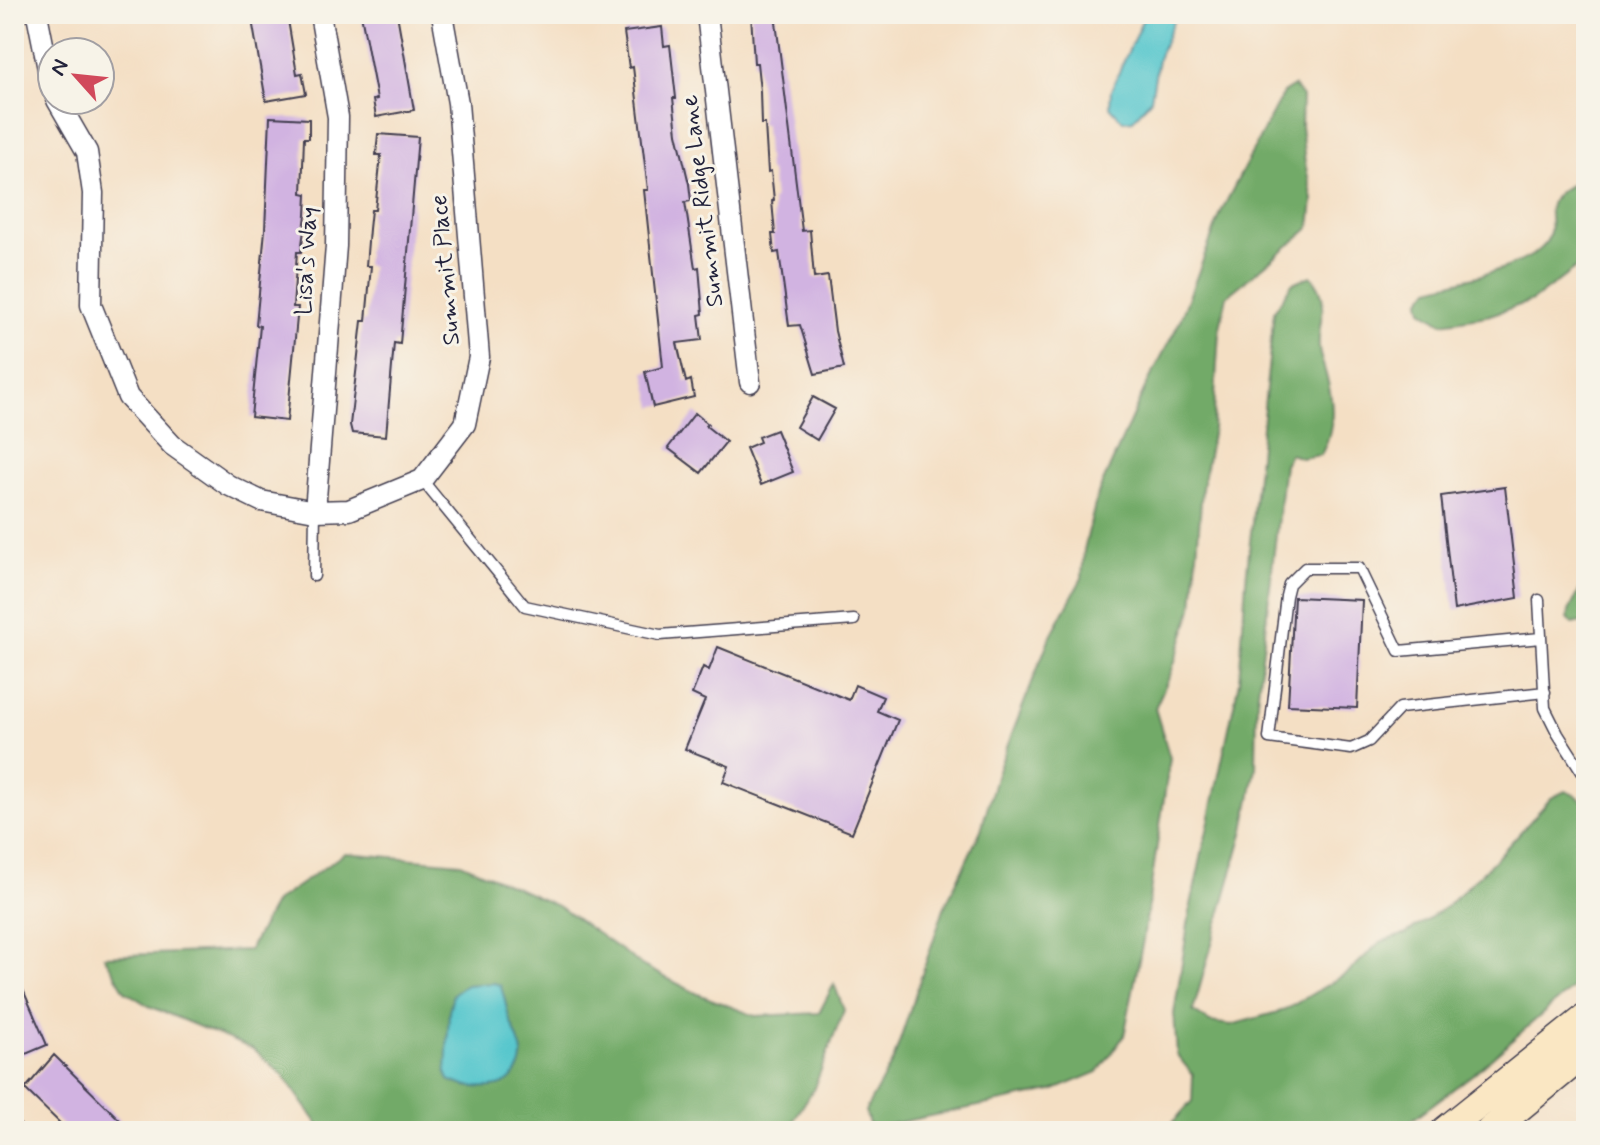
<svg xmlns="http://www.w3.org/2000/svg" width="1600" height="1145" viewBox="0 0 1600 1145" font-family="Mynerve,sans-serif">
	<rect width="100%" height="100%" fill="#f7f3e8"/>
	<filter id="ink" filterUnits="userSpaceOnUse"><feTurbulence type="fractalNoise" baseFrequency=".0125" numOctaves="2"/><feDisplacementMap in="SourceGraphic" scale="16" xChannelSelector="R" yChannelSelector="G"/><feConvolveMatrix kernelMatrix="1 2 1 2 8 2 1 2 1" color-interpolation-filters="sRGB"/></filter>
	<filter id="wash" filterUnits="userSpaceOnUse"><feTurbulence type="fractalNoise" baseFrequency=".006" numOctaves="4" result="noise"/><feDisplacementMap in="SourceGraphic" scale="32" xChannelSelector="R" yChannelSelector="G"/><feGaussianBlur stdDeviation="1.8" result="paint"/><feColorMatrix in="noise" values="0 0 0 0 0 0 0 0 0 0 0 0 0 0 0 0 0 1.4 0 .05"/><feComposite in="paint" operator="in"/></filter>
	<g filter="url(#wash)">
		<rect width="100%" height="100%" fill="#f4dfc4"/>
		<!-- forest -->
		<path fill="#72aa67" stroke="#4a6651" stroke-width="2" d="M1294 86 1302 97 1301 126 1305 163 1313 200 1310 228 1227 296 1219 332 1213 429 1202 488 1193 608 1171 673 1155 708 1170 758 1143 940 1124 1036 1098 1072 1052 1091 881 1126 869 1124 865 1111 893 1061 944 908 981 830 998 770 1049 639 1082 578 1084 550 1097 496 1145 388 1179 323 1222 210 1283 93Z
			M1581 180H1586V267H1577L1532 301 1487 316 1442 323 1422 310 1420 301 1430 288C1459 280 1527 268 1545 244 1562 219 1529 202 1581 180Z
			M1311 276C1333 300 1317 319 1319 347 1319 355 1323 363 1325 371 1334 401 1336 427 1321 455L1301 458 1290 454 1284 464 1257 701 1256 768 1244 830 1193 1011 1210 1022 1231 1025 1285 1010 1349 972 1380 942 1406 934 1447 906 1497 858 1551 798 1565 791 1577 796 1586 805V976L1472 1075 1397 1131H1165L1192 1101 1193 1075 1177 1055 1174 1014 1191 905 1239 681 1246 580 1274 311 1292 283Z
			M1586 578V621L1573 624 1568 618 1569 611Z
			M345 853 461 863 560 907 643 966 698 994 755 1016 819 1013 834 984 844 1010 814 1088 787 1131H323L283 1075 253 1049 149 1006 125 991 104 956 249 950 275 902Z"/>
		<!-- water -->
		<path fill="#59c7cd" stroke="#3e7484" stroke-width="2" d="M1145 14H1176L1158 59 1151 99 1133 120 1123 121 1110 107 1111 90Z
			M494 983 500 985C505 996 506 1009 510 1020 518 1041 531 1058 513 1077 506 1084 501 1086 491 1087 477 1088 462 1087 449 1080L446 1072 449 1012 453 994 466 985Z"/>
		<g id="blocks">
			<!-- building -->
			<path fill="#d1b3e1" d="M251 14H287L297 74 302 73 306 94 266 101Z
				M361 14H397L414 110 376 117 373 100 377 99Z
				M751 14H775L802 231 810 230 814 278 828 276 835 331 844 368 815 374 800 325 789 326 779 252 774 253 772 234H775L772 201 774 200 771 171 768 172 765 124H761L760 91 757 63H754Z
				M662 27 664 46 670 45 676 98H673L677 133 689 184 691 201 685 202 695 268 699 267 703 314 699 315 702 340 677 343 686 382 691 380 694 397 653 407 645 372 663 367 644 190H648L633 67 629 68 624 32Z
				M270 117 309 119V138H304L302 193 307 194 306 215 301 252H297L293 307H298L287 421 251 417 260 326 256 325 265 230Z
				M378 134 418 137 400 344 394 343 386 436 352 433 350 425 362 321H366L371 266H366L369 229 371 210H375L381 155H376Z
				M813 397 835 409 817 440 796 427Z
				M695 413 708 424 706 426 726 442 701 473 668 448Z
				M776 430 793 472 761 485 746 448 760 442 758 437Z
				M1505 487 1518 598 1454 610 1441 496Z
				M1294 597 1362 600 1357 708 1288 705Z
				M718 647 849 700 855 685 883 697 877 711 898 720 852 833 723 782 729 766 685 749 705 700 692 694 703 667 709 670Z
				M14 969 47 1045 14 1059Z
				M54 1055 131 1131H68L25 1089Z"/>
		</g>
	</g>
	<g filter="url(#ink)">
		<use href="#blocks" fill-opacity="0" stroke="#423e50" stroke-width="2"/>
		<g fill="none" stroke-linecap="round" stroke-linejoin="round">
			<defs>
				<path id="lane" d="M422 480 525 606 660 635 854 620
					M314 576 315 511
					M1539 600 1545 708 1558 734 1586 778
					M1541 638 1399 651 1359 568H1305L1289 584 1286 596 1269 738 1351 749 1369 741 1400 708 1545 692
					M14 1126 19 1131"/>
				<path id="street" d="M37 14 52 89
					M707 14 750 382
					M57 100 87 152 93 193 91 305 128 397 172 445 228 485 261 501 315 511 349 510 422 480 465 424 479 357 458 103 442 14
					M315 511 336 246 338 117 320 14"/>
				<path id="secondary" d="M1445 1131 1586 1018
					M1490 1131 1586 1052"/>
			</defs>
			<!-- lane casing -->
			<use href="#lane" stroke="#423e50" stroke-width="13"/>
			<!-- street casing -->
			<use href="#street" stroke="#423e50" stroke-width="23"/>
			<!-- secondary casing -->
			<use href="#secondary" stroke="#423e50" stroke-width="31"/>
			<!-- lane -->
			<use href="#lane" stroke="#fff" stroke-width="10"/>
			<!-- street -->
			<use href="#street" stroke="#fff" stroke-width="20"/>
			<!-- secondary -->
			<use href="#secondary" stroke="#fae7c3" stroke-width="28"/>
		</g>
	</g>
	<g text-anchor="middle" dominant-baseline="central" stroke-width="6" stroke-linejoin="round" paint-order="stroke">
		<!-- street labels -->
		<g font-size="24" fill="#22223b" stroke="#f7f3e8">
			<text transform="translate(703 201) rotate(-97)">Summit Ridge Lane</text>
			<text transform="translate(307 261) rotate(-87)">Lisa's Way</text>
			<text transform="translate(446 270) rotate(-95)">Summit Place</text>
		</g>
	</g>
	<!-- margin -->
	<rect width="1600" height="1145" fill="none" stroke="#f7f3e8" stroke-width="48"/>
	<!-- north arrow -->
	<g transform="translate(76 76) rotate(297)"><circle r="38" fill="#f7f3e8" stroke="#a29fa3" stroke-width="2"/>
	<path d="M0-6L14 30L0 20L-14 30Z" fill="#d1495b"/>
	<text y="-12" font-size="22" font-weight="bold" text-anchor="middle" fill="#22223b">N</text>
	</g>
</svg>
